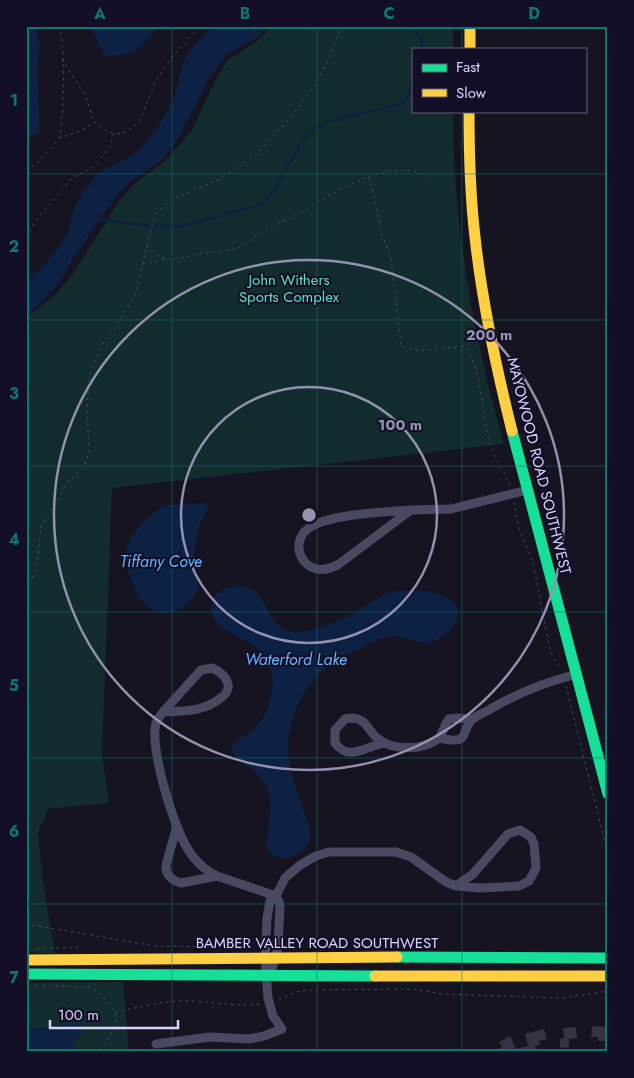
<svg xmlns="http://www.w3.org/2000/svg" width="634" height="1078" viewBox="0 0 634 1078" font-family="Jost,sans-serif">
	<rect width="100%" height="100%" fill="#161421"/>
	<!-- green -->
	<path fill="#132c2d" d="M273 26H453V49H413V111H453C453 224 473 336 504 444L112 488 102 754 109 803 48 809 38 833 43 882 55 954 26 952V447L30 386 26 378V317L52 298 73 274 120 200 134 184 164 162 192 130 215 81 227 61 256 42Z
		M123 982 129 1052H26V983Z"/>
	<!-- water -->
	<path fill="#0d2144" d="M26 26H35L40 46 37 63 40 133 30 137 26 142Z
		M89 26H158C141 51 136 55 105 56Z
		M214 26H268L256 38 227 54 211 75 178 139 163 159 129 183 118 194 70 263 59 284 26 317V281C42 268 55 253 66 236 70 229 70 221 72 214 77 200 86 186 97 176 107 165 124 162 136 153 148 142 159 124 168 110 178 94 177 85 182 67 187 50 201 38 214 26Z
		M204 503 207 504 208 510 199 525 194 557 198 582 197 591 192 599 183 607 174 612 165 613 155 612 138 597 129 575 126 548 132 536 143 522 161 507 166 505Z
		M234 586C237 587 242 587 245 587 272 594 267 636 300 632 318 629 337 622 353 614 365 607 376 598 389 593 405 588 447 589 456 606 464 621 441 641 427 643 417 644 406 635 394 636 380 637 368 644 356 650 350 653 344 655 339 658 312 675 294 704 289 735 286 755 292 779 299 798 303 810 311 824 310 837 308 850 297 856 286 858 277 859 272 855 267 848 265 820 281 799 257 774 250 766 235 760 232 750 233 739 245 737 253 730 267 718 275 690 272 673 265 641 238 642 219 625 208 617 209 600 219 592 224 588 229 588 234 586Z
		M76 1024 82 1033 67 1052H26V1029Z"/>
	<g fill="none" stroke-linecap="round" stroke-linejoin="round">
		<!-- stream -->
		<path stroke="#0d2144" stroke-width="2.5" d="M412 26 422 40 423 49
			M98 219 150 226H181L260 205 274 191 299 146 312 130 330 121 400 104 407 98 413 78"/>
	</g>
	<!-- building -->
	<path fill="#343243" d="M592 1026 608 1027V1041H598V1037H591Z
		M576 1027 577 1038 569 1039V1047L560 1048V1039L564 1038 563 1028Z
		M544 1029 547 1039 539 1041 540 1045 535 1046 537 1052H492L502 1047 499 1042 510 1036 516 1049 528 1046 525 1034Z"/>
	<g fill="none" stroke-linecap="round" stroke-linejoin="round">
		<!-- path -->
		<path stroke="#44505f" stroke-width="1" stroke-dasharray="2.5 4" stroke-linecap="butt" d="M59 26C67 56 63 107 60 138
			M62 59 86 97 94 122 109 132 115 134 126 132 139 122 156 81 171 58 195 32 198 26
			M26 170 37 163 60 138 80 131 94 123
			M368 177 374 195 382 234 391 258 401 346 416 351 464 346C482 367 481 409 488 436 492 455 503 468 510 486
			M26 237 41 214 72 178 94 167 110 147 114 134
			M146 246C169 267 176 258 202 253 214 251 229 252 240 247 247 244 252 238 258 234 270 226 284 222 296 215 329 196 372 166 412 171 420 172 426 177 432 181
			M143 264 166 259
			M514 502 519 528 533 562 549 646 553 657 561 670
			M26 590 37 568 41 527 67 483 84 467 89 452 87 407 90 372 103 342 115 329 135 295 154 217 168 201 220 179 257 154 269 141 291 117 316 84 328 60 342 26
			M566 686 608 855
			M26 924 155 946 218 947
			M37 949 82 947
			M36 985 89 987C96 990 100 993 105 999 108 1002 113 1007 115 1012 119 1025 106 1043 98 1052
			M279 1000 295 992 310 990 413 989 442 994 562 998 608 991
			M115 1012C140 1007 165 1000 191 1001 215 1002 237 1007 260 1004"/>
		<!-- street -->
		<path stroke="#4a4962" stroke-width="9" d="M411 510 339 564C305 584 286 543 309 528 329 514 386 512 411 510Z
			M411 510 451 509 528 490
			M163 712C185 711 204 712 222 697 226 694 229 690 228 684 226 676 219 671 212 668L201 670 163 712C159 717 155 722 155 729 153 758 174 830 191 854 197 863 207 871 217 876L276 896
			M440 738C474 746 458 730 474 718 480 714 488 711 494 707 522 691 546 682 577 674
			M385 743C367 745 349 763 335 743V730L345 719C350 718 355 717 360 720 367 723 370 732 376 737 391 751 421 751 438 739 443 734 444 725 449 719L457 718 472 719
			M177 826 166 865C165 874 172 881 181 883L217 876
			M267 976 273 966 278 948 280 904 276 896
			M156 1044 210 1037 249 1039 264 1036 282 1029 273 1016 268 998 265 958 267 918 270 901 276 896 285 878 300 865 316 856 329 852H396L411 857 446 882 456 886 480 888 519 886 529 881 536 868 534 844 531 837 520 830 508 834 473 874 456 886"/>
		<!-- fast -->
		<path stroke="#16e098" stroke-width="11" d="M512 431 608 794
			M397 957 608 958
			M26 974 375 976"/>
		<!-- slow -->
		<path stroke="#ffcf43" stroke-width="11" d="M470 26V49
			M469 111C469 153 470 195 475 237 482 302 496 367 512 431
			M26 960 397 957
			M375 976H608"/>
	</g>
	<!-- grid -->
	<path fill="none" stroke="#0f766e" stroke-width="1" stroke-opacity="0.55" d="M172 26V1052M317 26V1052M462 26V49M462 111V1052M26 174H608M26 320H608M26 466H608M26 612H608M26 758H608M26 904H608"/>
	<!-- distance rings -->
	<g fill="none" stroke="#9591b1" stroke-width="2.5">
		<circle cx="309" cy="515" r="128"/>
		<circle cx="309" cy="515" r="255"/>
	</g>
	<g text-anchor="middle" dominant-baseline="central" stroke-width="4" stroke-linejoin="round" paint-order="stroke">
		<!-- park labels -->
		<g font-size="15" fill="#5fe0c0" stroke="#130f26">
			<text x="289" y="280">John Withers<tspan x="289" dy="17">Sports Complex</tspan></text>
		</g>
		<!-- street labels -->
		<g font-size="15" fill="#d9d4ff" stroke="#130f26">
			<text transform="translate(539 466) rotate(76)">MAYOWOOD ROAD SOUTHWEST</text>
			<text x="317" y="943">BAMBER VALLEY ROAD SOUTHWEST</text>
		</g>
		<!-- water labels -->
		<g font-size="16" font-style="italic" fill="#62b6ff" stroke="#130f26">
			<text x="161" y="561">Tiffany Cove</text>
			<text x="296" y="659">Waterford Lake</text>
		</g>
	</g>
	<circle cx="309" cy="515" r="8" fill="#9591b1" stroke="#130f26" stroke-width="2.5"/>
	<g font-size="15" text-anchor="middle" font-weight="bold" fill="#9591b1" stroke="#130f26" stroke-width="4" stroke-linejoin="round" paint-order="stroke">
		<text x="489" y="340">200 m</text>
		<text x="400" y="430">100 m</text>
	</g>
	<!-- border -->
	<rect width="634" height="1078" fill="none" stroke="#130f26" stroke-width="55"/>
	<!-- legend -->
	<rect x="412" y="48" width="175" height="65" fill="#130f26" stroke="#625e7d"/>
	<rect x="422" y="64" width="25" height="8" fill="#16e098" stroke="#625e7d"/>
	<text x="456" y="72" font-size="15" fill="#d9d4ff">Fast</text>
	<rect x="422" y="89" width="25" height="8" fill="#ffcf43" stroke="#625e7d"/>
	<text x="456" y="98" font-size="15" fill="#d9d4ff">Slow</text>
	<!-- scale -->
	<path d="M50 1020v8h128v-8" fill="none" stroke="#d9d4ff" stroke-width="2.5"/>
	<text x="58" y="1020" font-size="15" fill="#d9d4ff" stroke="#130f26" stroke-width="4" paint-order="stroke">100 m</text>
	<rect x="28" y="28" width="578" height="1022" fill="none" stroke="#0f766e" stroke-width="2"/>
	<g font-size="16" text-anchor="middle" font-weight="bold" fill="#0f766e">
		<text x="100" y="19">A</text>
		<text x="245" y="19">B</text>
		<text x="389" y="19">C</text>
		<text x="534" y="19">D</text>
		<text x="14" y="106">1</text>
		<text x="14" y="252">2</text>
		<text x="14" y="399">3</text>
		<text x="14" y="545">4</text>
		<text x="14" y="691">5</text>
		<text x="14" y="837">6</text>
		<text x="14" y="983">7</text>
	</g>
</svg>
